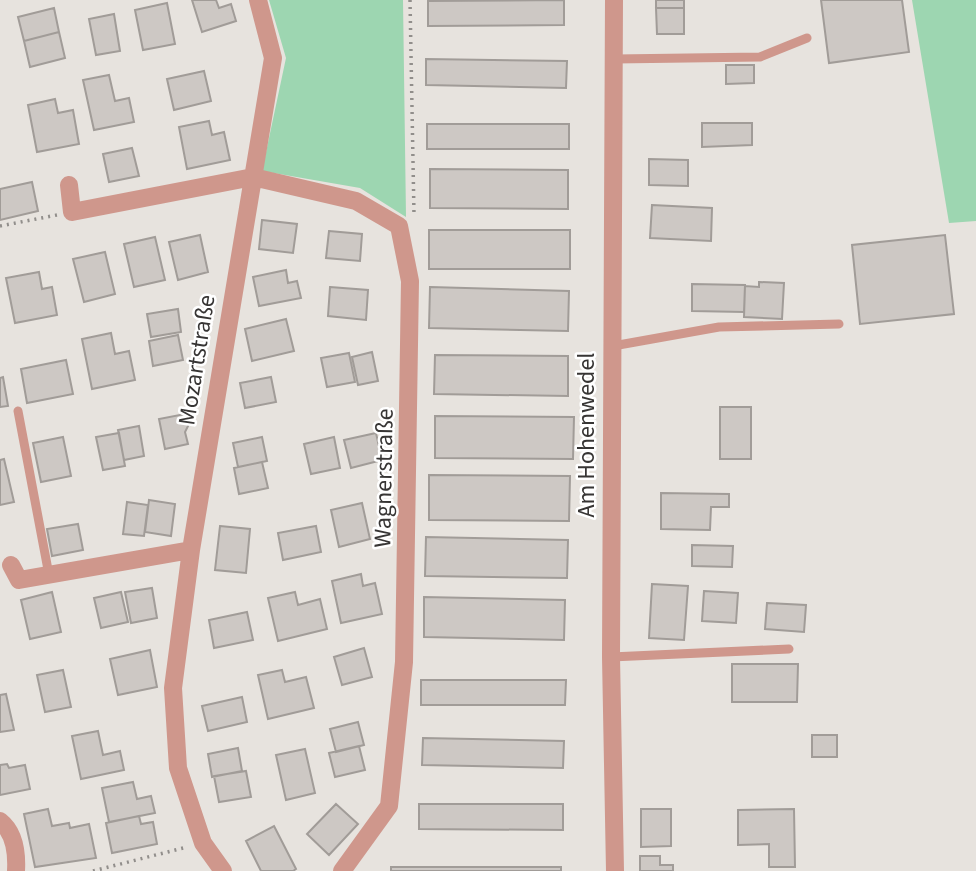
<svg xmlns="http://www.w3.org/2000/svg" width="976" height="871" viewBox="0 0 976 871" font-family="'Source Sans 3',sans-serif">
	<rect width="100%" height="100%" fill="#e7e3de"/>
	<!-- green -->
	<path fill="#9dd6b1" d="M269 0H403L406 217 360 188 262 171 286 58Z
		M912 0H976V221L949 223Z"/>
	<!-- building -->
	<path fill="#cdc8c4" stroke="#a19c98" stroke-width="2" d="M192 0H216L219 8 231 4 236 21 202 32Z
		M564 0V25L428 26V1Z
		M656 0H684V8H656Z
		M821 0H902L909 52 829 63Z
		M167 3 175 44 143 50 135 10Z
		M54 8 59 32 24 41 18 17Z
		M656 8H684V34H657Z
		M114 14 120 51 96 55 89 19Z
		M59 32 65 58 30 67 24 41Z
		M426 59 567 61 566 88 426 85Z
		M726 65H754V83L726 84Z
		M204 71 211 101 174 110 167 79Z
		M109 75 115 101 129 98 134 122 94 130 83 80Z
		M55 99 58 113 73 110 79 144 37 152 28 105Z
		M209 121 212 135 224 132 230 160 187 169 179 127Z
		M702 123H752V145L702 147Z
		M427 124H569V149H427Z
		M132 148 139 176 109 182 103 154Z
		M649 159 688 160V186L649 185Z
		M430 169 568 170V209L430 208Z
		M32 182 38 211 0 220V189Z
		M652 205 712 208 711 241 650 238Z
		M262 220 297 224 293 253 259 249Z
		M429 230H570V269H429Z
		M329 231 362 234 360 261 326 258Z
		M200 235 208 272 178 280 169 242Z
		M945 235 954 314 860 324 852 245Z
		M155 237 165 280 134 287 124 244Z
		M105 252 115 294 84 302 73 259Z
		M286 270 288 283 297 281 301 298 259 306 253 277Z
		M39 272 42 289 52 287 57 315 15 323 6 278Z
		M759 282 784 283 782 319 744 317 745 286 759 287Z
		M692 284 745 285 744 312 692 311Z
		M330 287 368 290 366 320 328 316Z
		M430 287 569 291 568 331 429 328Z
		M178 309 181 332 151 337 147 314Z
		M286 319 294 351 252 361 245 329Z
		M111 333 115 354 129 351 135 380 92 389 82 339Z
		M178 335 183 360 153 366 149 341Z
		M372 352 378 381 358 385 352 357Z
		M349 353 355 382 327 387 321 358Z
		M435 355 568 356V396L434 394Z
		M66 360 73 394 27 403 21 369Z
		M3 377 8 406 0 407V378Z
		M271 377 276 402 245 408 240 383Z
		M720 407H751V459H720Z
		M195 412 185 432 188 444 165 449 159 419Z
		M435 416 574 417 573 459 435 458Z
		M139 426 144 456 124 460 118 430Z
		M119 433 125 466 103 470 96 437Z
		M376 433 382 460 351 468 344 440Z
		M63 437 71 476 41 482 33 443Z
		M262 437 267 461 238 467 233 443Z
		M334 437 340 468 311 474 304 444Z
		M4 459 14 502 0 505V460Z
		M262 462 268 488 239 494 234 468Z
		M429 475 570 476 569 521 429 520Z
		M661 493 729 494V507H711L710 530 661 529Z
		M149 500 175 504 171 536 145 532Z
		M127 502 148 505 144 536 123 534Z
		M362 503 370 539 339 547 331 510Z
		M78 524 83 550 52 556 47 529Z
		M220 526 250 529 246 573 215 570Z
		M316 526 321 552 283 560 278 533Z
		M426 537 568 540 567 578 425 576Z
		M692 545 733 546 732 567 692 566Z
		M361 574 363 586 375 583 382 614 341 623 332 581Z
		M652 584 688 586 684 640 649 638Z
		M152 588 157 618 131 623 125 592Z
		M704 591 738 593 736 623 702 621Z
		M52 592 61 632 30 639 21 600Z
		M121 592 128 622 101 628 94 598Z
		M295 592 298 605 320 599 327 629 278 641 268 598Z
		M424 597 565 600 564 640 424 637Z
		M767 603 806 605 804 632 765 629Z
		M247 612 253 640 214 648 209 620Z
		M364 648 372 677 342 685 334 657Z
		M150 650 157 687 118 695 110 659Z
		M732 664H798L797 702H732Z
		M63 670 71 707 45 712 37 675Z
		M282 670 285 682 306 677 314 708 268 719 258 675Z
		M421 680H566L565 705H421Z
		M6 694 14 730 0 732V695Z
		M242 697 247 722 208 731 202 706Z
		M358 722 364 745 336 752 330 729Z
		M98 731 103 755 120 751 124 770 81 779 72 736Z
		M812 735H837V757H812Z
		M423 738 564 741 563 768 422 765Z
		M359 746 365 770 335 777 329 753Z
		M238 748 242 771 212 777 208 754Z
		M305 749 315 793 286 800 276 755Z
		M7 764 9 768 25 765 30 789 0 795V765Z
		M246 771 251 797 219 802 214 776Z
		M133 782 137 799 151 796 155 813 109 822 102 788Z
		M336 804 358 824 329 855 307 834Z
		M419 804H563V830L419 829Z
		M48 809 52 826 69 823 70 828 89 824 96 858 35 867 24 814Z
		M641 809H671V846L641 847Z
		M794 809 795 867H769V844L738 845V810Z
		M139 816 141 824 153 822 157 844 112 853 106 823Z
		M274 826 296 869 293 871H261L246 841Z
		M640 856H660V865H673V871H640Z
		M391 867H561V871H391Z"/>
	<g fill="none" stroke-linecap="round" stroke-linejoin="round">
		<!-- path -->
		<path stroke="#918e8b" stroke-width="3.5" stroke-dasharray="2 5" stroke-linecap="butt" d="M410 0 414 215
			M0 226 57 215
			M93 871 187 847"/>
		<!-- lane -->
		<path stroke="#cf978c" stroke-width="9" d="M615 59 760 57 807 38
			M613 346 719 327 839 324
			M18 411 49 575
			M611 657 789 649"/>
		<!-- street -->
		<path stroke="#cf978c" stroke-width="18" d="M614 0 611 657 615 871
			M69 185 72 212 253 177 356 201 399 226 410 281 404 662 389 806 342 871
			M11 565 19 580 191 550
			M0 821C14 832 17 853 16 871
			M223 871 203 843 178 768 173 688 191 550 273 58 258 0"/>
	</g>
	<g text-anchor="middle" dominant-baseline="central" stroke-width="5" stroke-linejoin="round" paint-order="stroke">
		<!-- street labels -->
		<g font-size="24" fill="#373534" stroke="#fff">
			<text transform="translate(197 360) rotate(-81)">Mozartstraße</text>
			<text transform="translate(586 435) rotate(-90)">Am Hohenwedel</text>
			<text transform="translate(384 478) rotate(-89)">Wagnerstraße</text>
		</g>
	</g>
</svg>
